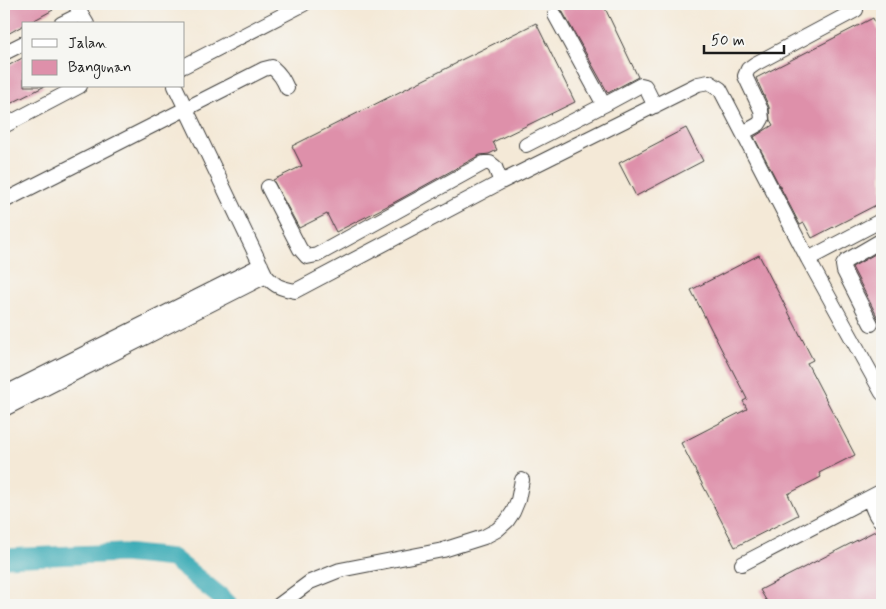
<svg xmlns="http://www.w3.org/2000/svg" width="886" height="609" viewBox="0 0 886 609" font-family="Mynerve,sans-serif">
	<rect width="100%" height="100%" fill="#f6f6f2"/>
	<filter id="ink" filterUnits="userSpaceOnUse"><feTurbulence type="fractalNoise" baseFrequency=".02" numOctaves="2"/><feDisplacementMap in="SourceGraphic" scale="10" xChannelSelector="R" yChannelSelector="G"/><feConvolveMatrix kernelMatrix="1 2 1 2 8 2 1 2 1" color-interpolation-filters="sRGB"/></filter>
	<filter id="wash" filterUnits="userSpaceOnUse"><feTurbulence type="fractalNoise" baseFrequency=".0096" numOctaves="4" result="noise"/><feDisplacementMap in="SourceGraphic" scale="20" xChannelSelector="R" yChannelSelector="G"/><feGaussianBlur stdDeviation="1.12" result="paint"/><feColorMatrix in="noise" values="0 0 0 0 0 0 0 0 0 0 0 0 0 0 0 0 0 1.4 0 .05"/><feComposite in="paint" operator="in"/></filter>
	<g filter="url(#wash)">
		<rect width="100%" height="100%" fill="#f4e9d7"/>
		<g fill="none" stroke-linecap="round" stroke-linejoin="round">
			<!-- river -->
			<path stroke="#3aabb6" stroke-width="19" d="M4 558 123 553 172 558 222 598 229 605"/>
		</g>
		<g id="blocks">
			<!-- building -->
			<path fill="#de90aa" d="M4 4H49L53 10 29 23 24 24V25L4 36Z
				M567 4H603L638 77 608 93 560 7Z
				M873 18 882 38V202L812 238 804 223 800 225 754 137 773 125 770 120 769 107 756 78Z
				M536 23 575 102 493 142 497 150 489 154 480 155 395 202 336 232 327 214 299 228 273 180 302 166 292 146 457 63V62Z
				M24 57V86H45L4 107V68Z
				M686 128 703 161 636 196 619 163Z
				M882 250V330L879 320 852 267Z
				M759 255 813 360 807 363 855 455 819 473 821 477 788 494 798 515 735 547 681 443 747 409 743 401 747 399 691 290Z
				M877 530 882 541V605H769L760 590Z"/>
		</g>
	</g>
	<g filter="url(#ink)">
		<use href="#blocks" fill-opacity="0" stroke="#3c3b38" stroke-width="1"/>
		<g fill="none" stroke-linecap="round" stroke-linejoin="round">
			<defs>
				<path id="minor" d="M75 4 87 24
					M61 24 81 14
					M4 53 24 43
					M184 66 304 4
					M175 86 266 276C276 287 281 288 295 291L501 182 698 84 709 82 720 89 808 259 882 393
					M604 105 641 85 645 86 655 106
					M4 126 80 86
					M743 133 759 124 762 119 761 110 745 76 748 69 755 64 856 10
					M526 145 604 105 555 15
					M268 187 300 249 307 257 317 255 484 163H490L495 167 501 182
					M4 201 264 69 272 67C280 74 283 79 287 88
					M808 259 882 220
					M871 324 844 271 843 265 846 261 882 240V239
					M4 394 261 265
					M4 409 266 276
					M869 498C872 506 875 517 882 522
					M742 564 882 491
					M279 605 310 582 340 570 443 550 484 537 497 530 507 521 513 512 518 500 522 480"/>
			</defs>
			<!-- minor casing -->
			<use href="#minor" stroke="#3c3b38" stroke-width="16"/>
			<!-- minor -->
			<use href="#minor" stroke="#fff" stroke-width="14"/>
		</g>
	</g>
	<!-- margin -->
	<rect width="886" height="609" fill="none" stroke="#f6f6f2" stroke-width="20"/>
	<!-- legend -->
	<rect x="22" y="22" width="162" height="65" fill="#f6f6f2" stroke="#9f9f9c"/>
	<rect x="32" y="39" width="25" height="8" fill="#ffffff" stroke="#9f9f9c"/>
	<text x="68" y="48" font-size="15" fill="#1c1c1c">Jalan</text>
	<rect x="32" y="60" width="25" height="15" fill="#de90aa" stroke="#9f9f9c"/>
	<text x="68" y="72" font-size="15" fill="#1c1c1c">Bangunan</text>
	<!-- scale -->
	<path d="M704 45v8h80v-8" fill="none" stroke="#1c1c1c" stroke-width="2.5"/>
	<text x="711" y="45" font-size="15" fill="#1c1c1c" stroke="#f6f6f2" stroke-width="4" paint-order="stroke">50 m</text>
</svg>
